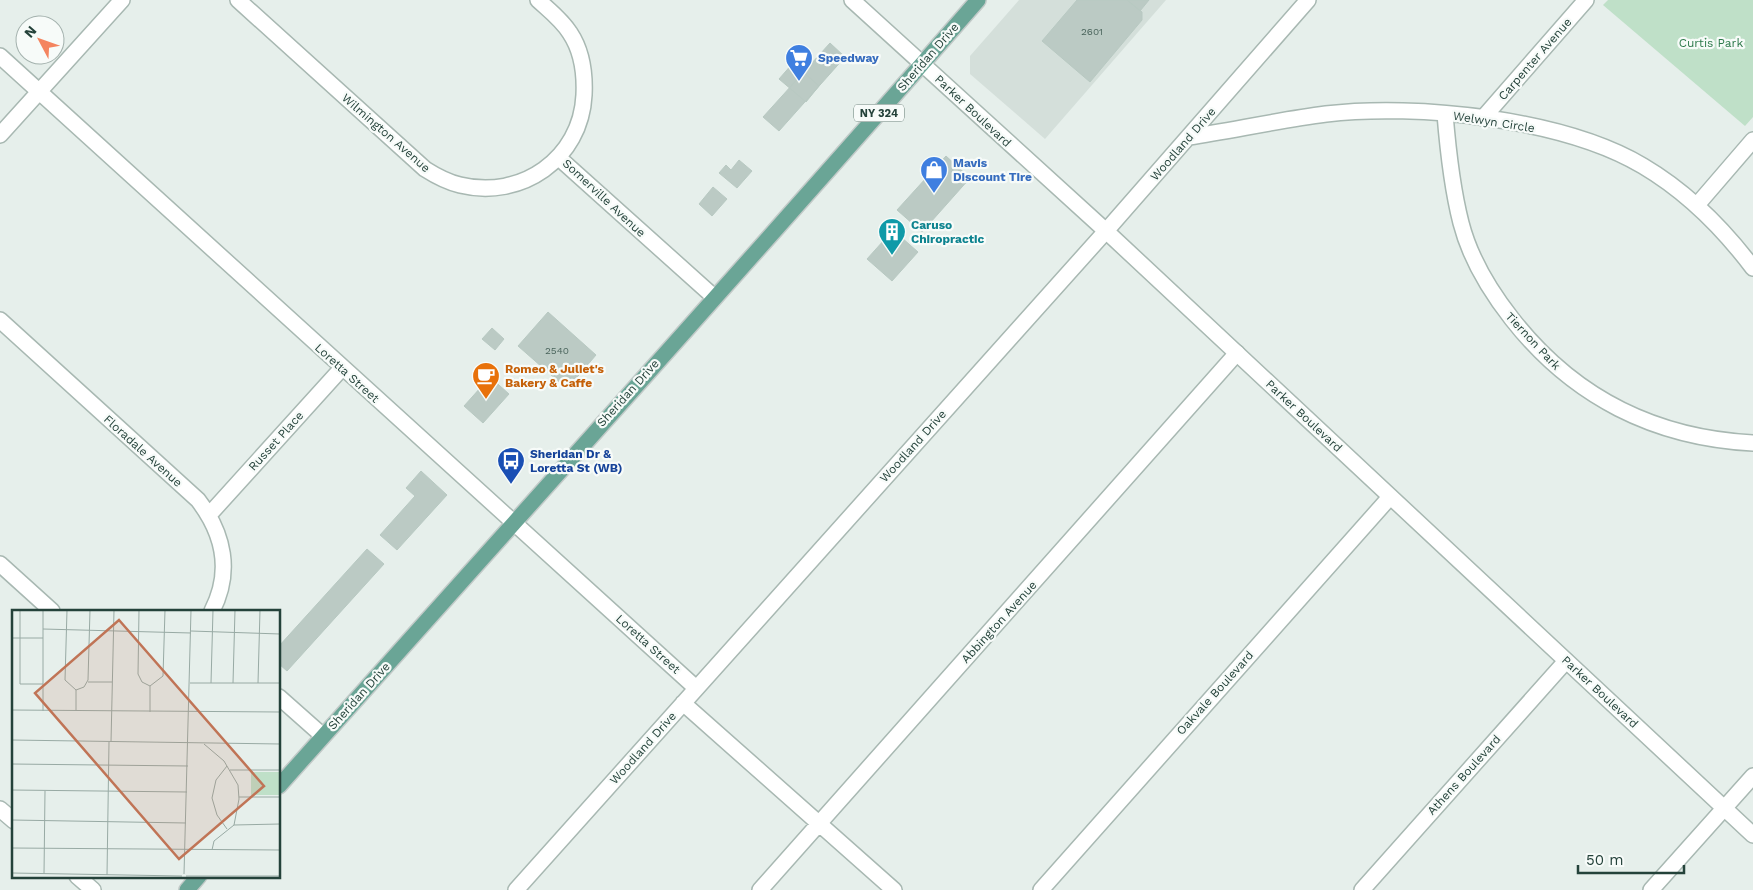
<svg xmlns="http://www.w3.org/2000/svg" width="1753" height="890" viewBox="0 0 1753 890" font-family="'Work Sans',sans-serif">
	<rect width="100%" height="100%" fill="#e6efeb"/>
	<!-- built -->
	<path fill="#d4dfda" d="M1019 0H1166L1045 139 970 74V56Z"/>
	<!-- green -->
	<path fill="#bfe0c8" d="M1608 0H1753V117L1745 126 1603 5Z"/>
	<!-- building -->
	<path fill="#bbcac4" stroke="#b8c9c2" d="M1077 0H1127L1142 12V20L1090 82 1042 41Z
		M1127 0H1149L1140 11Z
		M830 43 845 57 779 131 763 117Z
		M793 63 819 86 806 102 779 79Z
		M946 156 970 178 922 232 897 210Z
		M739 160 752 171 737 188 719 173 726 165 731 170Z
		M713 187 727 199 712 216 699 204Z
		M893 230 918 252 892 281 867 259Z
		M548 312 596 355 567 389 518 346Z
		M492 328 504 339 495 350 482 339Z
		M490 377 509 394 483 423 464 406Z
		M421 471 447 495 397 550 380 535 415 496 406 488Z
		M367 549 384 564 287 671 279 664V646Z"/>
	<g fill="none" stroke-linecap="round" stroke-linejoin="round">
		<defs>
			<path id="minor" d="M238 0 425 169C436 176 447 182 460 185 521 200 581 159 584 95 585 74 582 51 570 33 562 20 549 10 538 0
				M0 56 696 688
				M1445 114C1448 151 1452 188 1461 223 1470 258 1490 291 1512 319 1573 397 1655 438 1753 443
				M1483 118 1586 0
				M0 135 122 0
				M1189 137C1234 130 1280 120 1326 114 1417 103 1564 119 1643 166 1687 192 1722 227 1753 268
				M559 158 714 297
				M1697 205 1753 140
				M0 320 198 500C224 534 232 572 212 611
				M209 515 342 368
				M0 564 52 611
				M279 697 323 736
				M683 703 894 890
				M0 809 14 821
				M77 876 93 890
				M516 890 1106 231 1308 0
				M760 890 1237 353
				M1041 890 1390 497
				M1362 890 1566 661
				M1651 890 1753 776"/>
			<path id="tertiary" d="M852 0 1106 231 1753 835"/>
			<path id="primary" d="M279 786C512 524 747 265 978 0
				M187 890 199 876"/>
		</defs>
		<!-- minor casing -->
		<use href="#minor" stroke="#a8b8b2" stroke-width="18"/>
		<!-- tertiary casing -->
		<use href="#tertiary" stroke="#a8b8b2" stroke-width="18"/>
		<!-- primary casing -->
		<use href="#primary" stroke="#c2cac8" stroke-width="18"/>
		<!-- minor -->
		<use href="#minor" stroke="#fff" stroke-width="15"/>
		<!-- tertiary -->
		<use href="#tertiary" stroke="#fff" stroke-width="15"/>
		<!-- primary -->
		<use href="#primary" stroke="#6aa596" stroke-width="15"/>
	</g>
	<!-- icons -->
	<defs>
		<symbol id="supermarket-pin" viewBox="-11 -11 22 30"><path d="M0 17L-7.5 6A9.5 9.5 0 1 1 7.5 6Z" fill="#3f7fe0" stroke="#f7fbf9"/><path d="M-6-5.5h2.5l.6 2H6L4.5 2H-2.5L-4.4-4H-6ZM-1.5 3.2a1.3 1.3 0 1 0 .1 0ZM3 3.2a1.3 1.3 0 1 0 .1 0Z" fill="#fff"/></symbol>
		<symbol id="shop-pin" viewBox="-11 -11 22 30"><path d="M0 17L-7.5 6A9.5 9.5 0 1 1 7.5 6Z" fill="#3f7fe0" stroke="#f7fbf9"/><path d="M-5-2.5h2.3a2.7 3.5 0 0 1 5.4 0H5L5.5 6h-11ZM-1.5-2.5h3a1.5 2.3 0 0 0-3 0Z" fill="#fff"/></symbol>
		<symbol id="building-pin" viewBox="-11 -11 22 30"><path d="M0 17L-7.5 6A9.5 9.5 0 1 1 7.5 6Z" fill="#0f9aa8" stroke="#f7fbf9"/><path d="M-4-6H4V6H1V3H-1V6H-4ZM-2.5-4.3h1.7v1.8h-1.7ZM.8-4.3h1.7v1.8H.8ZM-2.5-1h1.7V.8h-1.7ZM.8-1h1.7V.8H.8Z" fill="#fff"/></symbol>
		<symbol id="cafe-pin" viewBox="-11 -11 22 30"><path d="M0 17L-7.5 6A9.5 9.5 0 1 1 7.5 6Z" fill="#e8710a" stroke="#f7fbf9"/><path d="M-5.5-4.5H6V0H3Q3 3.5 0 3.5H-2.5Q-5.5 3.5-5.5 0ZM3-3.2v2h1.7v-2ZM-6 4.5H4V6H-6Z" fill="#fff"/></symbol>
		<symbol id="bus-pin" viewBox="-11 -11 22 30"><path d="M0 17L-7.5 6A9.5 9.5 0 1 1 7.5 6Z" fill="#1a4fb4" stroke="#f7fbf9"/><path d="M-5-6H5V4H4V6H2V4H-2V6H-4V4H-5ZM-3.5-4V0h7V-4ZM-3.5 1.2v1.5H-2V1.2ZM2 1.2v1.5H3.5V1.2Z" fill="#fff"/></symbol>
	</defs>
	<g fill-rule="evenodd">
		<use href="#supermarket-pin" x="783" y="42" width="32" height="43"/>
		<use href="#shop-pin" x="918" y="154" width="32" height="43"/>
		<use href="#building-pin" x="876" y="216" width="32" height="43"/>
		<use href="#cafe-pin" x="470" y="360" width="32" height="43"/>
		<use href="#bus-pin" x="495" y="445" width="32" height="43"/>
	</g>
	<g text-anchor="middle" dominant-baseline="central" stroke-width="4.5" stroke-linejoin="round" paint-order="stroke">
		<!-- number labels -->
		<g font-size="10" fill="#4a645c">
			<text x="1092" y="31">2601</text>
			<text x="557" y="350">2540</text>
		</g>
		<!-- shield labels -->
		<rect fill="#f7fbf9" stroke="#637a73" stroke-width="1" x="854" y="104.5" width="50" height="17" rx="4"/>
		<g font-size="11" font-weight="bold" fill="#24423a">
			<text x="879" y="113">NY 324</text>
		</g>
		<!-- park labels -->
		<g font-size="12" fill="#2d7a4b" stroke="#f7fbf9">
			<text x="1711" y="43">Curtis Park</text>
		</g>
		<!-- street labels -->
		<g font-size="12" fill="#24423a" stroke="#f7fbf9">
			<text transform="translate(928 57) rotate(-49)">Sheridan Drive</text>
			<text transform="translate(1535 59) rotate(-49)">Carpenter Avenue</text>
			<text transform="translate(973 111) rotate(43)">Parker Boulevard</text>
			<text transform="translate(1494 122) rotate(9)">Welwyn Circle</text>
			<text transform="translate(386 133) rotate(41)">Wilmington Avenue</text>
			<text transform="translate(1183 144) rotate(-49)">Woodland Drive</text>
			<text transform="translate(604 198) rotate(43)">Somerville Avenue</text>
			<text transform="translate(1533 341) rotate(47)">Tiernon Park</text>
			<text transform="translate(347 373) rotate(42)">Loretta Street</text>
			<text transform="translate(628 393) rotate(-48)">Sheridan Drive</text>
			<text transform="translate(1304 416) rotate(43)">Parker Boulevard</text>
			<text transform="translate(276 441) rotate(-48)">Russet Place</text>
			<text transform="translate(913 446) rotate(-48)">Woodland Drive</text>
			<text transform="translate(143 451) rotate(42)">Floradale Avenue</text>
			<text transform="translate(999 622) rotate(-48)">Abbington Avenue</text>
			<text transform="translate(648 644) rotate(42)">Loretta Street</text>
			<text transform="translate(1600 692) rotate(43)">Parker Boulevard</text>
			<text transform="translate(1215 693) rotate(-48)">Oakvale Boulevard</text>
			<text transform="translate(359 696) rotate(-48)">Sheridan Drive</text>
			<text transform="translate(643 748) rotate(-48)">Woodland Drive</text>
			<text transform="translate(1464 775) rotate(-48)">Athens Boulevard</text>
		</g>
		<!-- shop labels -->
		<g font-size="12" font-weight="bold" fill="#366cbe" stroke="#f7fbf9" text-anchor="start">
			<text x="818" y="58">Speedway</text>
			<text x="953" y="163">Mavis<tspan x="953" dy="14">Discount Tire</tspan></text>
		</g>
		<!-- culture labels -->
		<g font-size="12" font-weight="bold" fill="#0d838f" stroke="#f7fbf9" text-anchor="start">
			<text x="911" y="225">Caruso<tspan x="911" dy="14">Chiropractic</tspan></text>
		</g>
		<!-- food labels -->
		<g font-size="12" font-weight="bold" fill="#c56008" stroke="#f7fbf9" text-anchor="start">
			<text x="505" y="369">Romeo &amp; Juliet's<tspan x="505" dy="14">Bakery &amp; Caffe</tspan></text>
		</g>
		<!-- transit labels -->
		<g font-size="12" font-weight="bold" fill="#164399" stroke="#f7fbf9" text-anchor="start">
			<text x="530" y="454">Sheridan Dr &amp;<tspan x="530" dy="14">Loretta St (WB)</tspan></text>
		</g>
	</g>
	<!-- overview -->
	<g transform="translate(12 610)">
		<rect width="268" height="268" fill="#e6efeb"/>
		<path d="M239 162H267V185H239Z" fill="#bfe0c8"/>
		<path fill="none" stroke="#98aaa4" stroke-width="1" d="M8 0V74H31M55 0 53 70 64 80M127 0 126 64 130 72 138 76M31 19 179 23M179 21 268 24M0 28H31M76 72H100M178 73H268M199 73 201 0M221 73 223 0M246 73 248 0M138 76 151 66 153 0M64 80 72 77 76 70 78 0M0 100 268 102M31 101V0M64 101V80M138 102V76M0 130 268 134M99 132 102 0M192 134 212 151 226 175 227 189 222 215M0 154 176 156M218 160H268M0 180 175 182M227 187H268M0 210 174 213M215 219 205 205 200 188 204 170 215 156M0 238 268 240M200 240 202 231 222 215 268 214M0 263 170 266M32 264 33 181M172 264 179 0M95 265 97 132M174 266H268"/>
		<path fill="#c07456" fill-opacity="0.15" stroke="#c07456" stroke-width="2.5" d="M107 10 252 176 167 249 23 83Z"/>
		<rect width="268" height="268" fill="none" stroke="#24423a" stroke-width="2.5"/>
	</g>
	<!-- north arrow -->
	<g transform="translate(40 40) rotate(311)"><circle r="24" fill="#f7fbf9" stroke="#a3b1ad"/>
	<path d="M0-4L9 19L0 12L-9 19Z" fill="#f4845f"/>
	<text y="-8" font-size="14" font-weight="bold" text-anchor="middle" fill="#24423a">N</text>
	</g>
	<!-- scale -->
	<path d="M1578 865v8h106v-8" fill="none" stroke="#24423a" stroke-width="2.5"/>
	<text x="1586" y="865" font-size="15" fill="#24423a" stroke="#f7fbf9" stroke-width="4" paint-order="stroke">50 m</text>
</svg>
